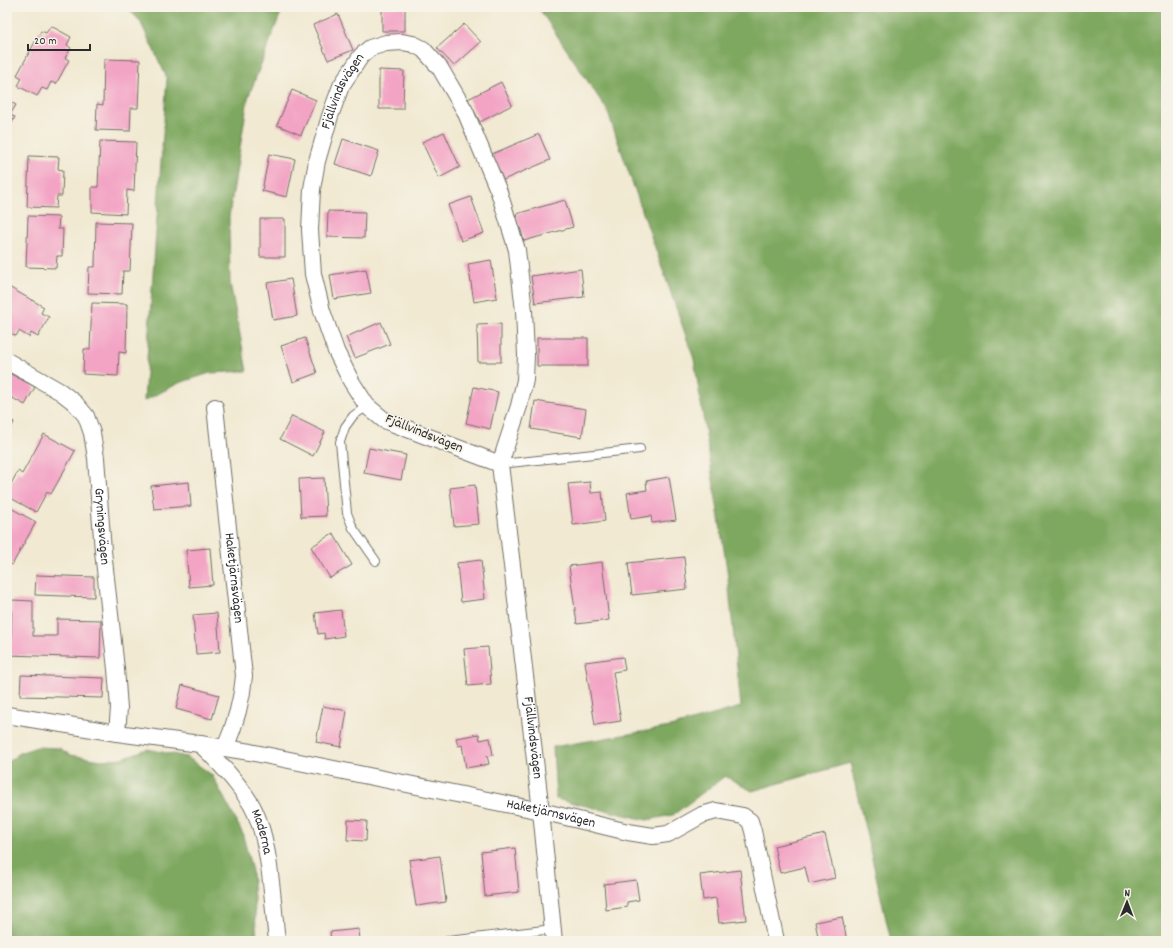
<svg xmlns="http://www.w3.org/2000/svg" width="1173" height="948" viewBox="0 0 1173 948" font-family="Dekko,sans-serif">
	<rect width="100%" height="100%" fill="#f7f3e8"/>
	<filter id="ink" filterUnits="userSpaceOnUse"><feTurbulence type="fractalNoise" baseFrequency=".025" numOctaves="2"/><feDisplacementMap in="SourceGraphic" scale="8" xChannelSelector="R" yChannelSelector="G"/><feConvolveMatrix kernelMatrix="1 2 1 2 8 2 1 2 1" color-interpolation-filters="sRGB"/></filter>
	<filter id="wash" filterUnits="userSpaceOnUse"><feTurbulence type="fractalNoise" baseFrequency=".012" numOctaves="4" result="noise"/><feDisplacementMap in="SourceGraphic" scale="16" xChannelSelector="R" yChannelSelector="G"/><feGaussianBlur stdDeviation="0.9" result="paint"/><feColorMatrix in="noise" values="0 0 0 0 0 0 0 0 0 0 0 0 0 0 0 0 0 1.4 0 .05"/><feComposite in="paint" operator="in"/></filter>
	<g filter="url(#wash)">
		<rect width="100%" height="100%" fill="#f1e9d2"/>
		<!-- forest -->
		<path fill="#7ea75f" stroke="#546945" d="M126 7H283L248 98 229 217 230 283 247 371 210 373 179 383 144 401 167 78 140 21Z
			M538 7H1166V941H891L850 763 752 791 725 776 673 815 647 820 556 799 553 747 670 727 741 707 727 569 694 359 607 110Z
			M37 747 59 748 70 755 101 760 123 758 147 749 187 757 212 775 242 832 252 871 257 941H7V763L19 753Z"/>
		<g id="blocks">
			<!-- building -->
			<path fill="#f3a4c5" d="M382 7H405V31H382Z
				M338 14 353 50 328 60 313 25Z
				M464 24 481 42 454 66 437 48Z
				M51 26 71 37 67 45 71 48 65 58 69 60 56 84 51 82 47 90 42 88 37 96 18 86 22 78 17 75 41 31 46 33Z
				M104 59 140 60 138 108H131L130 131 96 130 97 104 103 105Z
				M379 70 404 71 403 109H379Z
				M501 82 512 105 480 122 468 99Z
				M292 90 316 100 301 135 277 125Z
				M7 100 16 105 10 115 15 117 7 131Z
				M444 132 460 167 439 178 422 142Z
				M539 134 550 160 503 180 492 154Z
				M343 139 379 151 371 176 335 164Z
				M100 141 136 142 134 191 127 190 126 214 92 212V187H98Z
				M269 154 295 159 287 197 262 191Z
				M29 156 59 157 58 169 63 170 62 196H57L56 208 27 207Z
				M471 197 484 233 461 241 448 205Z
				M565 200 573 227 524 241 516 214Z
				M328 211 365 212 364 238 327 237Z
				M28 216 59 217 58 229H63L62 256H57L56 268 26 267Z
				M260 219H285V257H260Z
				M96 222 132 223 130 271H123L122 294 88 293 89 267H95Z
				M491 260 497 298 474 302 468 264Z
				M366 269 371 293 334 299 330 275Z
				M581 269 584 297 535 303 531 276Z
				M291 279 297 316 273 320 267 283Z
				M7 286 44 307 41 313 49 317 38 337 31 333 29 337 19 331 16 336 7 331Z
				M92 303 127 304 126 353 119 352 118 376 83 374 84 349H90Z
				M381 322 390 344 355 358 346 337Z
				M501 324V362H478L477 325Z
				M305 338 317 373 293 382 281 346Z
				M537 338H588V366H537Z
				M7 372 35 387 25 405 7 395Z
				M474 387 498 392 490 429 466 423Z
				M535 401 586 409 582 437 531 429Z
				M292 416 325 432 313 456 280 439Z
				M7 418 14 422 7 435Z
				M44 434 75 451 51 494 47 492 36 512 7 496V491L18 471 22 474Z
				M369 448 406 455 401 480 364 473Z
				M669 477 676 520 652 523 651 516 631 519 627 493 647 490 646 481Z
				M324 478 326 516 301 517 299 479Z
				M189 482 191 506 154 509 151 486Z
				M590 482 591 493 602 492 605 521 573 525 568 484Z
				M475 485 479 524 454 526 450 488Z
				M7 506 36 522 12 565 7 562Z
				M333 533 352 565 330 578 311 547Z
				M210 548 213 585 189 587 186 550Z
				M684 557 687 589 632 595 628 563Z
				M481 560 485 599 461 602 457 563Z
				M602 562 609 620 577 624 569 566Z
				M36 575 94 577V597L35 595Z
				M12 600 33 601V636H57V619L101 620 100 658 7 655V635H11Z
				M341 610 344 636 325 639 324 633 318 634 315 613Z
				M217 613 220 652 196 654 193 615Z
				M488 647 491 684 468 686 464 649Z
				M623 657 625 670 613 672 621 721 595 725 585 662Z
				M21 675 104 678 103 698 20 696Z
				M182 685 219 695 212 719 176 709Z
				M323 706 347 711 341 747 316 742Z
				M479 734 480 740 490 738 493 755 487 756 489 764 466 768 462 745 458 746 456 738Z
				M348 820 367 821 366 841 347 840Z
				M825 834 835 878 809 884 805 867 780 873 774 846Z
				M515 848 519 892 485 896 481 852Z
				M440 856 446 902 416 906 409 860Z
				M740 870 746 920 719 923 716 898 703 900 700 875Z
				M636 880 639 900 627 902V907L606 910 604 884Z
				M842 917 847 941H819L815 922Z
				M359 929 360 941H331L330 932Z"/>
		</g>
	</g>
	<g filter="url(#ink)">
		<use href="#blocks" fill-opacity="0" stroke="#706e65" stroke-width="1"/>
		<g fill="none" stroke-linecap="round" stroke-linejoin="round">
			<defs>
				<path id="service" d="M367 406 353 416 345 427 340 442 347 513 353 528 376 561
					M500 464 640 449
					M448 941 553 929"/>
				<g id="minor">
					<path id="s1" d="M7 361 61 392 75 403 86 416 92 433 96 458 103 551 116 669 119 708 117 733"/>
					<path id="s2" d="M215 407 244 676C242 701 235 725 225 748"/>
					<path id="s3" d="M500 464 384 420 367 406 351 381 336 351 322 311 313 274 310 230 312 189 317 161 330 116 341 86 361 56 370 48 386 43 402 42 413 44 423 49 440 68 465 111 499 192 517 250 524 311 526 355 525 380 519 406 500 464 541 811 554 941"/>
					<path id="s4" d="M7 715 117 733 200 744 250 752 541 811 628 832 653 836 668 834 702 815 716 811 743 816 750 821 753 831 776 941"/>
					<path id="s5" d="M200 744C219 762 237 781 251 804 271 839 272 900 277 941"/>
				</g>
			</defs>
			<!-- service casing -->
			<use href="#service" stroke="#706e65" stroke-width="10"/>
			<!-- minor casing -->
			<use href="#minor" stroke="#706e65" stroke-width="18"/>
			<!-- service -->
			<use href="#service" stroke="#fff" stroke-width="8"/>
			<!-- minor -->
			<use href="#minor" stroke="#fff" stroke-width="16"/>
		</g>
	</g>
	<g text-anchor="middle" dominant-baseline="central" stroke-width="3.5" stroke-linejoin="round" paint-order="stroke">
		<!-- street labels -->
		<g font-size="14" fill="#2b2b2b" stroke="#f7f3e8">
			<text stroke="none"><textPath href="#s3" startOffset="478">Fjällvindsvägen</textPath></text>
			<text transform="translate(424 434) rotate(22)">Fjällvindsvägen</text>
			<text stroke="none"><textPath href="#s1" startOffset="209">Gryningsvägen</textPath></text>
			<text stroke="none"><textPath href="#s2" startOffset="172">Haketjärnsvägen</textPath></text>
			<text stroke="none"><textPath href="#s3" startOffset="1303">Fjällvindsvägen</textPath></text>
			<text stroke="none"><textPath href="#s4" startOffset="553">Haketjärnsvägen</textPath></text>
			<text stroke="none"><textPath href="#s5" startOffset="109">Maderna</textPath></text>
		</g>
	</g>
	<!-- margin -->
	<rect width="1173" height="948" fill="none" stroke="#f7f3e8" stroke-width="24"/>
	<!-- north arrow -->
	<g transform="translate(1127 902) rotate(1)" stroke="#f7f3e8" stroke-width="3" paint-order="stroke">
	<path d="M0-3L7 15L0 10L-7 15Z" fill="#2b2b2b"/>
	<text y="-6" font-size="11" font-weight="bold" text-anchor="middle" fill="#2b2b2b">N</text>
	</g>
	<!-- scale -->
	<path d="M28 44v6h62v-6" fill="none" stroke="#2b2b2b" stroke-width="2"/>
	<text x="34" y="44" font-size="12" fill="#2b2b2b" stroke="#f7f3e8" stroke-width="3" paint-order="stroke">20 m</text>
</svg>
